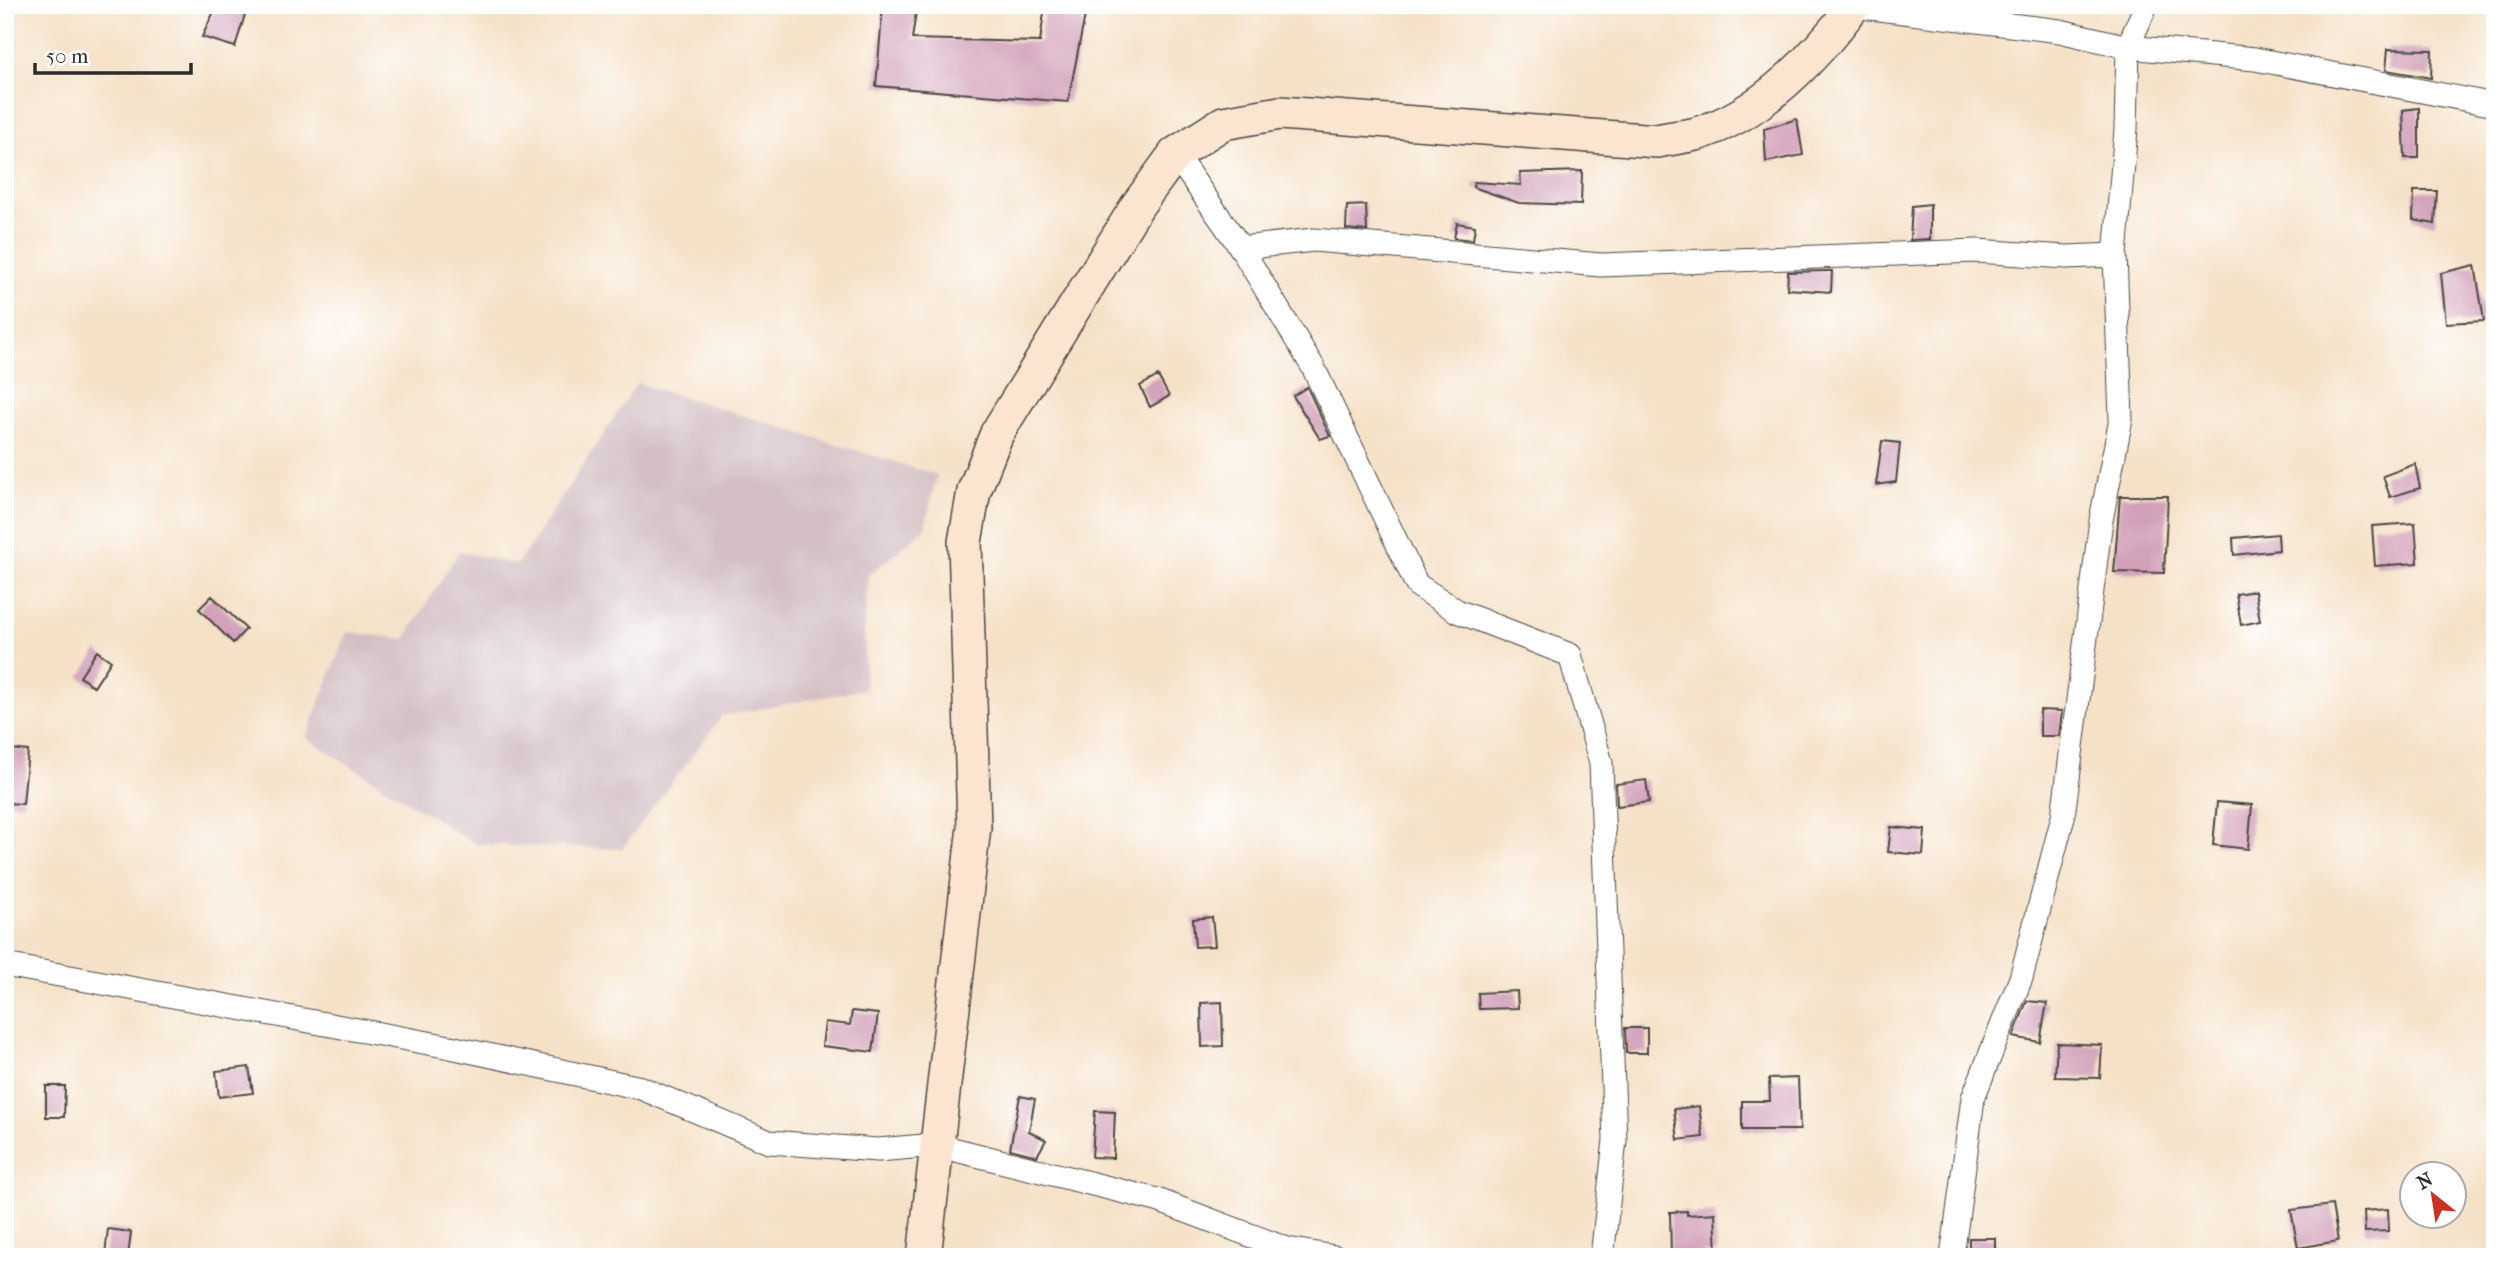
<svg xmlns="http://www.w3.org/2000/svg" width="2500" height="1262" viewBox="0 0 2500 1262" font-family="'IM FELL French Canon',serif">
	<rect width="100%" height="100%" fill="#fff"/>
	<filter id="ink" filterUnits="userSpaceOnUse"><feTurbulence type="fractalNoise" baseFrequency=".0143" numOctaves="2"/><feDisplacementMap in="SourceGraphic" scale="14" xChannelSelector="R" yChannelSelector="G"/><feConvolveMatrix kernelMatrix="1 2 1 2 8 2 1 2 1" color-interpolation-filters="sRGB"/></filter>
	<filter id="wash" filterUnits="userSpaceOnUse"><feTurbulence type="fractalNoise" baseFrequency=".00686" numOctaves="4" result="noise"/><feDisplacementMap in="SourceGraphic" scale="28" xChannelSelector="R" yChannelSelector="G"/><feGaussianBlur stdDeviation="1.57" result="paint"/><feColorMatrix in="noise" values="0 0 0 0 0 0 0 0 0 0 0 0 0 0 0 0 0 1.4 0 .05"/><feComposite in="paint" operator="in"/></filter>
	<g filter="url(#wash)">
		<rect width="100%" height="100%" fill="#f5e1c7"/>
		<!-- industrial -->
		<path fill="#d2bec3" d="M637 383 937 475 924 530 868 575 864 633 865 689 722 716 622 849 476 844 306 738 347 632 405 639 459 551 517 565Z"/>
		<g id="blocks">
			<!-- building -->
			<path fill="#d2a1b9" d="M217 5H248L235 47 202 37Z
				M883 5H917L912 39 1040 42 1045 5H1087L1068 102 876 86Z
				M2388 49 2432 50 2431 78 2386 70Z
				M2419 108V158H2405L2403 110Z
				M1797 119 1803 155 1766 162 1764 129Z
				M1582 171 1581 205 1519 203 1473 187 1474 182 1521 185 1520 173Z
				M2414 191H2437L2435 224 2413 220Z
				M1930 204V239L1910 240 1912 206Z
				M1366 205 1367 231 1346 229 1347 206Z
				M1457 223 1475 226 1473 240 1454 238Z
				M2475 265 2484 321 2446 323 2441 273Z
				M1827 271H1832L1831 292 1787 289 1788 272Z
				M1158 376 1169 396 1150 407 1140 386Z
				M1307 387 1330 436 1320 439 1293 396Z
				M1882 441 1900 443 1896 482 1876 485Z
				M2415 464 2420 488 2390 497 2383 476Z
				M2120 496H2168L2164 573 2114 572Z
				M2415 523 2418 563 2375 566 2372 526Z
				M2278 534 2279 550 2234 555 2233 538Z
				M2255 591 2260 621 2241 625 2236 594Z
				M212 596 246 629 233 643 199 609Z
				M97 651 111 661 94 687 80 677Z
				M2040 710 2062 711 2059 736H2040Z
				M10 749 28 751 23 804 5 803Z
				M1646 780 1649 802 1617 806 1616 784Z
				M2217 802 2252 805 2248 849 2213 845Z
				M1891 827 1925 830 1923 855 1888 852Z
				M1212 917 1215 946 1195 947 1193 919Z
				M1517 991 1518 1008 1479 1009 1478 993Z
				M2027 1001 2047 1003 2040 1042 2013 1037Z
				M1222 1002 1223 1046 1202 1047 1201 1003Z
				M852 1011 878 1014 873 1052 822 1046 825 1022 850 1025Z
				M1625 1028H1647V1053H1626Z
				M2057 1043 2102 1045 2100 1078 2055 1077Z
				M249 1067 253 1093 219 1097 216 1071Z
				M1798 1078 1800 1130H1742V1101H1770L1769 1079Z
				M46 1086H65L64 1117H46Z
				M1020 1096 1035 1099 1029 1131 1046 1140 1037 1156 1010 1149Z
				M1699 1106 1703 1137 1678 1140 1674 1109Z
				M1095 1111 1115 1112 1113 1158 1092 1157Z
				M2332 1205 2338 1241 2298 1248 2291 1210Z
				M2388 1209 2389 1231 2365 1232 2364 1211Z
				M1687 1211V1215L1715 1213 1717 1253 1671 1256 1670 1212Z
				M108 1229 131 1232 128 1257 105 1255Z
				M1969 1238H1995V1257H1969Z"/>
		</g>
	</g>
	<g filter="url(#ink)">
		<use href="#blocks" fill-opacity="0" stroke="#494642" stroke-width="2"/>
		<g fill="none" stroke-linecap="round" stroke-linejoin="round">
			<defs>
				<path id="minor" d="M1854 6 2060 31 2128 47 2255 59 2495 105
					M1175 154 1241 248 1313 367 1417 585 1457 611 1570 655 1601 763 1615 1140 1602 1257
					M1241 248 1314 240 1601 265 1977 251 2066 257 2115 255
					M5 965 450 1047 641 1088 769 1142 878 1150 936 1145 1157 1200 1287 1249 1335 1257
					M1952 1257 1973 1098 2021 978 2063 817 2101 520 2121 419 2115 255 2126 129 2128 47 2146 5"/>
				<path id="secondary" d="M924 1257 974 827 965 542 974 491 997 433 1137 206 1175 154 1223 123 1280 113 1658 141C1670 138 1683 137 1696 134 1760 116 1816 57 1854 5"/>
			</defs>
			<!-- minor casing -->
			<use href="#minor" stroke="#494642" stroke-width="25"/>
			<!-- secondary casing -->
			<use href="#secondary" stroke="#494642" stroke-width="36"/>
			<!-- minor -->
			<use href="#minor" stroke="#fff" stroke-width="23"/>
			<!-- secondary -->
			<use href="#secondary" stroke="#fce5d0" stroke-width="33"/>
		</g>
	</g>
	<!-- margin -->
	<rect width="2500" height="1262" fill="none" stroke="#fff" stroke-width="28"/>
	<!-- north arrow -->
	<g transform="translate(2433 1195) rotate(330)"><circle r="33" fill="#ffffff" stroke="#aaaaaa" stroke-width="2"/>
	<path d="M0-5L12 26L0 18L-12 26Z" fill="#c8321e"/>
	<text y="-10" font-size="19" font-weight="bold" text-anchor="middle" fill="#2b2b2b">N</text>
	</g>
	<!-- scale -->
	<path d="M35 63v10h156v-10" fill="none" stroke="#2b2b2b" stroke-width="3.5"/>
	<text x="46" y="63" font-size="21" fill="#2b2b2b" stroke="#ffffff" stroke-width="5" paint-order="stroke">50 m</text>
</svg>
